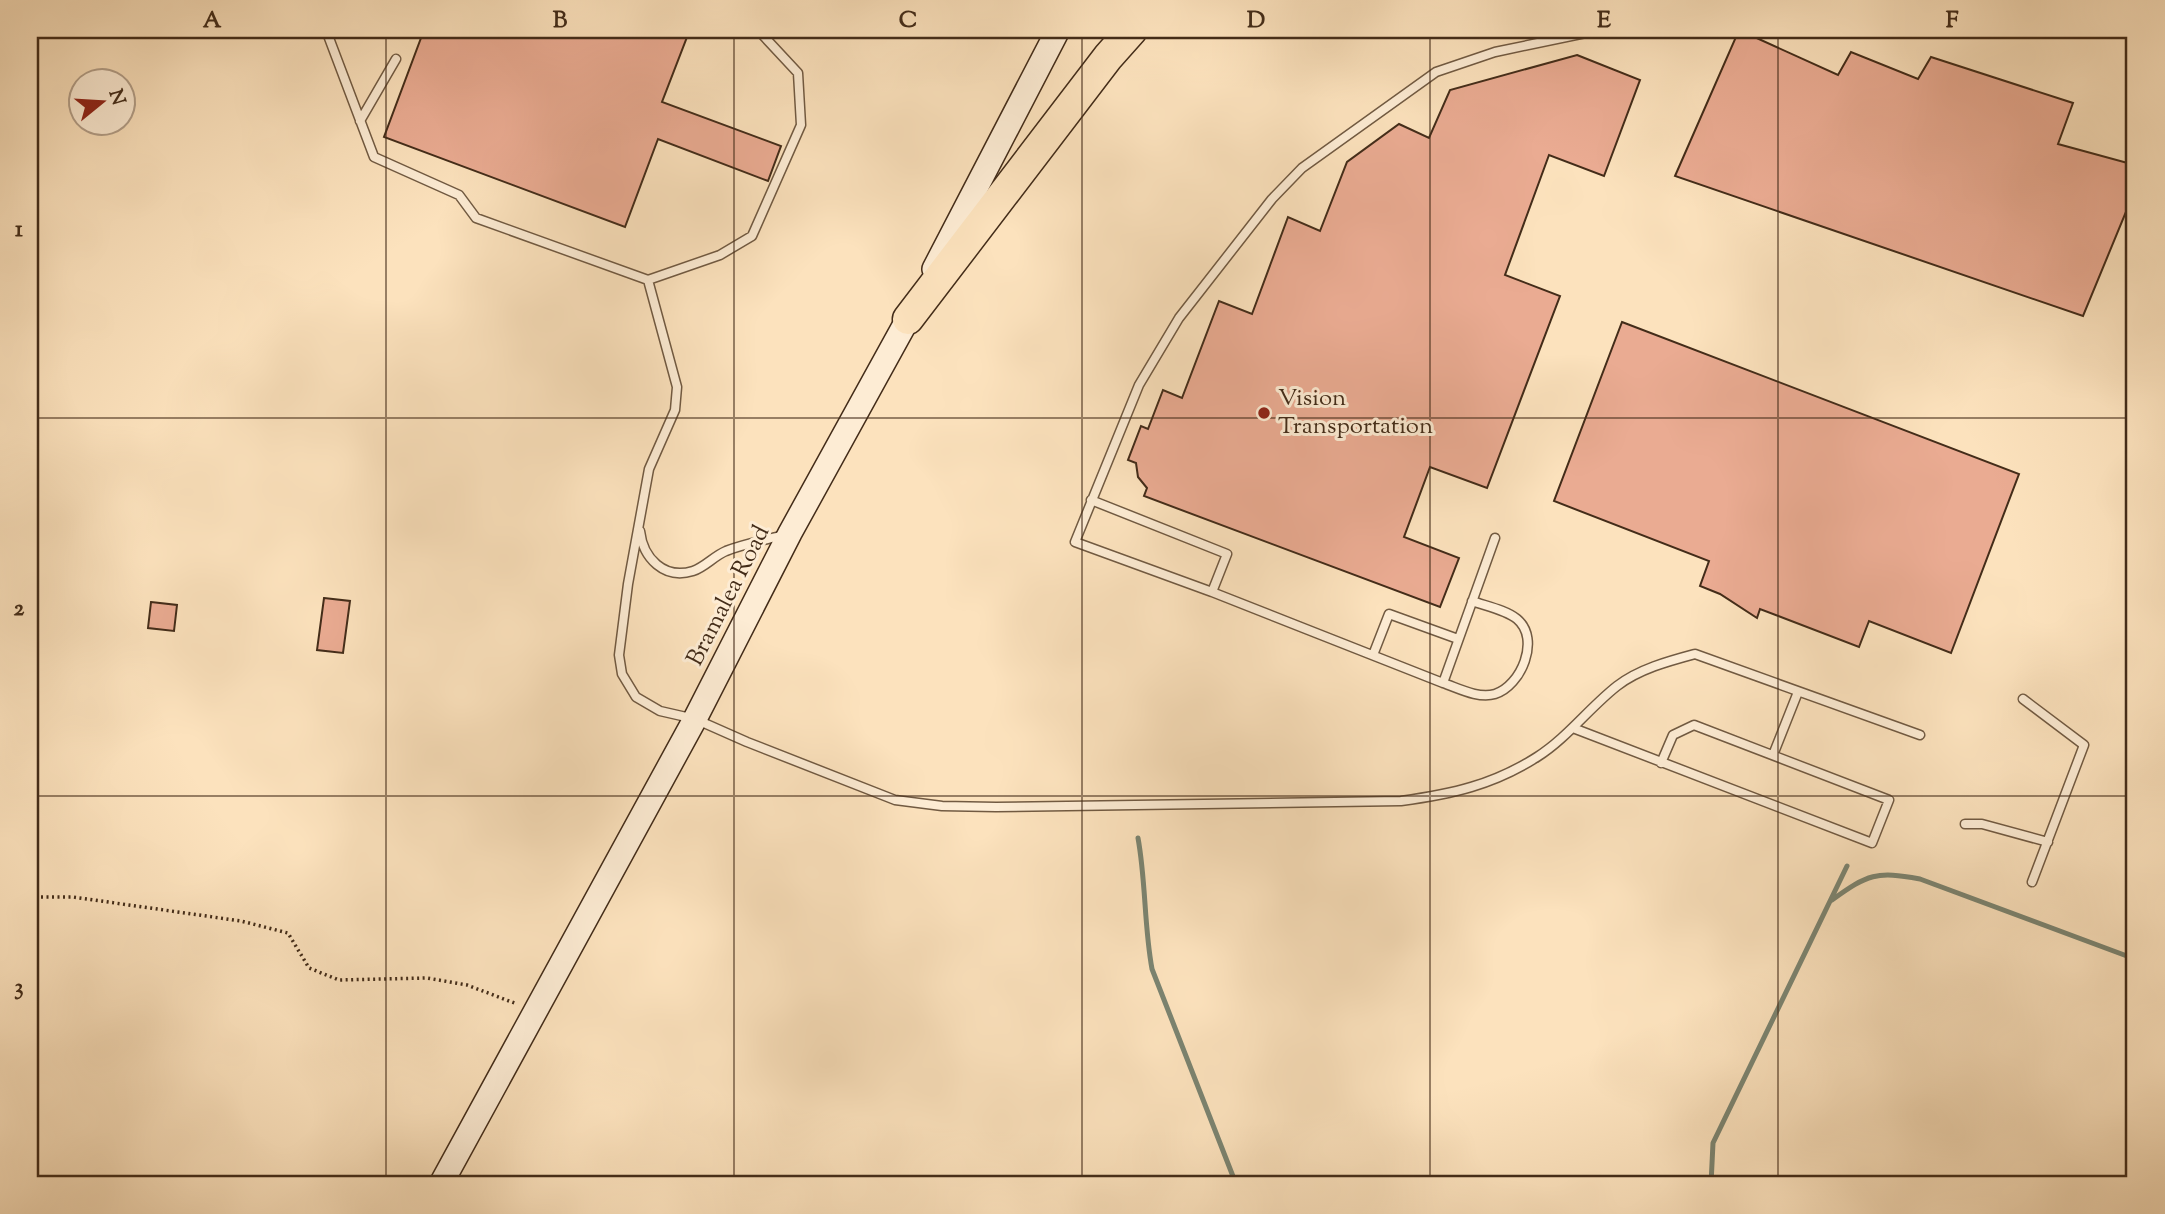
<svg xmlns="http://www.w3.org/2000/svg" width="2165" height="1214" viewBox="0 0 2165 1214" font-family="'Sorts Mill Goudy',serif">
	<rect width="100%" height="100%" fill="#fce2bd"/>
	<filter id="stains"><feTurbulence type="fractalNoise" baseFrequency=".00286" numOctaves="4"/><feColorMatrix values="0 0 0 0 .2 0 0 0 0 .09 0 0 0 0 .02 0 0 0 .5 -.17"/></filter>
	<radialGradient id="worn" r=".72"><stop offset=".6" stop-color="#630" stop-opacity="0"/><stop offset="1" stop-color="#630" stop-opacity=".3"/></radialGradient>
	<g fill="none" stroke-linecap="round" stroke-linejoin="round">
		<!-- stream -->
		<path stroke="#7b8471" stroke-width="5" d="M1138 838C1146 882 1144 926 1152 969L1236 1184
			M1832 900C1868 874 1876 871 1920 879L2135 959
			M1711 1184 1713 1143 1847 866"/>
	</g>
	<!-- building -->
	<path fill="#eaab92" stroke="#432c19" stroke-width="2" d="M424 30H668L687 37 662 102 781 146 768 181 658 139 625 227 384 137Z
		M1739 30 1838 75 1851 52 1918 79 1931 57 2073 103 2058 144 2135 165V190L2083 316 1675 176Z
		M1577 55 1640 80 1604 176 1549 155 1505 275 1560 296 1487 488 1430 467 1404 537 1459 558 1440 607 1144 496 1147 488 1138 477 1136 463 1128 460 1141 426 1148 429 1163 390 1182 398 1219 301 1252 314 1288 217 1320 231 1347 162 1399 124 1429 138 1450 90Z
		M1622 322 2019 474 1951 653 1869 621 1859 647 1760 609 1757 618 1720 594 1700 586 1709 561 1554 501Z
		M324 598 350 601 343 653 317 650Z
		M151 602 177 605 174 631 148 628Z"/>
	<g fill="none" stroke-linecap="round" stroke-linejoin="round">
		<defs>
			<path id="service" d="M326 30 374 157 459 195 476 218 648 280 720 255 752 236 801 125 798 73 758 30
				M360 121 396 59
				M648 280 677 387 675 410 649 469 628 584 619 655 622 674 636 697 660 711 695 719 747 742 895 800 942 806 996 807 1401 801C1452 794 1493 785 1537 757 1567 738 1589 708 1617 686 1639 669 1669 661 1695 654L1920 735
				M1091 500 1227 554 1212 592
				M640 531C643 558 664 580 693 571 705 567 714 556 726 551 744 544 765 540 784 535
				M1495 538 1443 683 1212 592 1075 542 1139 385 1179 318 1272 199 1302 168 1436 72 1495 52 1600 30
				M1373 655 1389 614 1458 639
				M1443 683C1458 688 1478 699 1495 694 1521 686 1541 639 1517 619 1506 610 1486 606 1472 601
				M2023 699 2084 745 2032 882
				M1573 728 1872 843 1889 800 1694 725 1673 735 1661 763
				M1773 755 1798 692
				M1965 824H1982L2048 842"/>
			<path id="secondary" d="M934 269 1058 30
				M441 1184 695 719 790 533 915 306"/>
			<path id="motorway" d="M908 319 1108 57 1132 30"/>
		</defs>
		<!-- service casing -->
		<use href="#service" stroke="#715a42" stroke-width="11"/>
		<!-- secondary casing -->
		<use href="#secondary" stroke="#432c19" stroke-width="26"/>
		<!-- motorway casing -->
		<use href="#motorway" stroke="#432c19" stroke-width="33"/>
		<!-- path -->
		<path stroke="#432c19" stroke-width="3.5" stroke-dasharray="2 3.5" stroke-linecap="butt" d="M30 897H73L241 921 288 933 309 968 339 980 427 978 467 985 517 1004"/>
		<!-- service -->
		<use href="#service" stroke="#fdecd4" stroke-width="8"/>
		<!-- secondary -->
		<use href="#secondary" stroke="#fdecd4" stroke-width="23"/>
		<!-- motorway -->
		<use href="#motorway" stroke="#fce2bd" stroke-width="30"/>
	</g>
	<!-- grid -->
	<path fill="none" stroke="#432c19" stroke-width="2" stroke-opacity="0.55" d="M386 30V1184M734 30V1184M1082 30V1184M1430 30V1184M1778 30V1184M30 418H2135M30 796H2135"/>
	<!-- markers -->
	<circle fill="#8f2418" stroke="#fdecd4" stroke-width="2.5" cx="1264" cy="413" r="7"/>
	<g text-anchor="middle" dominant-baseline="central" stroke-width="6" stroke-linejoin="round" paint-order="stroke">
		<!-- poi labels -->
		<g font-size="24" fill="#432c19" stroke="#fdecd4" text-anchor="start">
			<text x="1278" y="399">Vision<tspan x="1278" dy="28">Transportation</tspan></text>
		</g>
		<!-- street labels -->
		<g font-size="24" fill="#432c19" stroke="#fdecd4">
			<text transform="translate(729 596) rotate(-63)">Bramalea Road</text>
		</g>
	</g>
	<!-- margin -->
	<rect width="2165" height="1214" fill="none" stroke="#fce2bd" stroke-width="77"/>
	<!-- north arrow -->
	<g transform="translate(102 102) rotate(72)"><circle r="33" fill="#fdecd4" stroke="#b39f89" stroke-width="2"/>
	<path d="M0-5L12 26L0 18L-12 26Z" fill="#8f2418"/>
	<text y="-10" font-size="19" font-weight="bold" text-anchor="middle" fill="#432c19">N</text>
	</g>
	<rect x="38" y="38" width="2088" height="1138" fill="none" stroke="#432c19" stroke-width="2.5"/>
	<g font-size="23" text-anchor="middle" font-weight="bold" fill="#432c19">
		<text x="212" y="27">A</text>
		<text x="560" y="27">B</text>
		<text x="908" y="27">C</text>
		<text x="1256" y="27">D</text>
		<text x="1604" y="27">E</text>
		<text x="1952" y="27">F</text>
		<text x="19" y="236">1</text>
		<text x="19" y="615">2</text>
		<text x="19" y="994">3</text>
	</g>
	<rect width="100%" height="100%" filter="url(#stains)"/>
	<rect width="100%" height="100%" fill="url(#worn)"/>
</svg>
